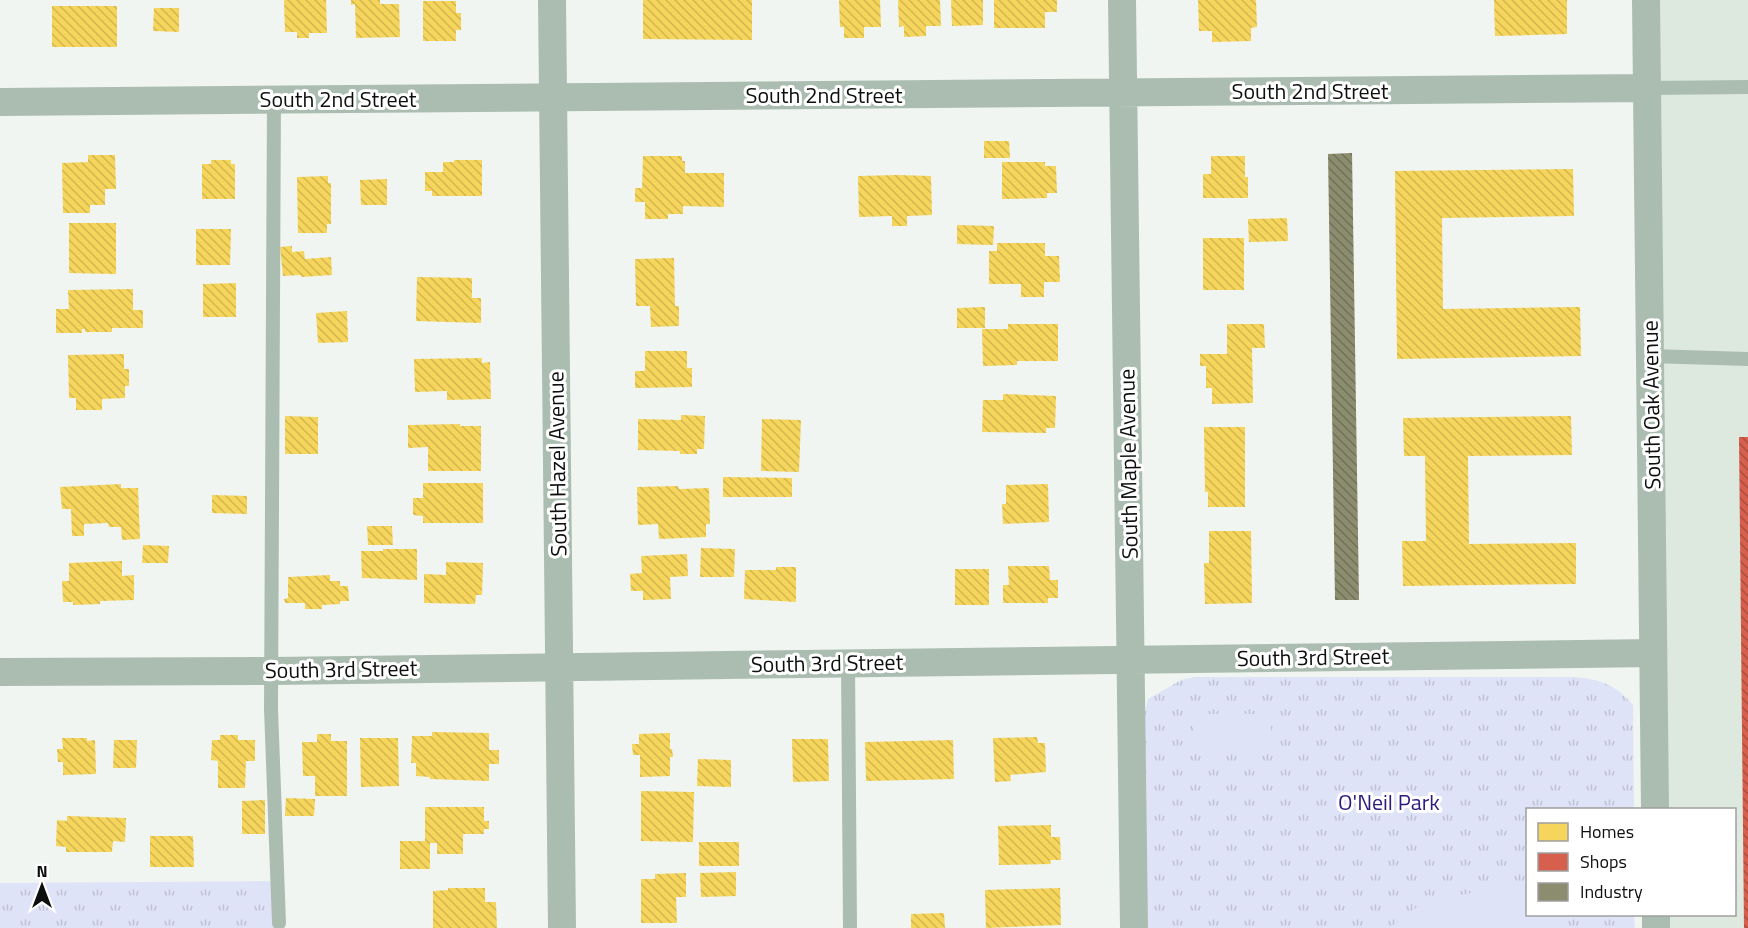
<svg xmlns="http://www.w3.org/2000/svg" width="1748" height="928" viewBox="0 0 1748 928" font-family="'Titillium Web',sans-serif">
	<defs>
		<pattern id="grass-tufts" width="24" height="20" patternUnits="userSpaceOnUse" patternTransform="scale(1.5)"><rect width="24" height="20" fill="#dfe3f7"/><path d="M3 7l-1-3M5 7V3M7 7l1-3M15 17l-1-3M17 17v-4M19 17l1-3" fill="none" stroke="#bec2d3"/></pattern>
		<pattern id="homes-back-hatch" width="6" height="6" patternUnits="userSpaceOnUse" patternTransform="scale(1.5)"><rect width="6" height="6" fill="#f6d55c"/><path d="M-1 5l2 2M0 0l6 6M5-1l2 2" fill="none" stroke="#d2b64f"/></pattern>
		<pattern id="shops-back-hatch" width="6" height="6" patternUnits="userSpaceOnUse" patternTransform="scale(1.5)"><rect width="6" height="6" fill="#d6604d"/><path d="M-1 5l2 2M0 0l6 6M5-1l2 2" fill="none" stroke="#ac4e3e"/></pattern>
		<pattern id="industry-back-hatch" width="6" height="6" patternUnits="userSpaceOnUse" patternTransform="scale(1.5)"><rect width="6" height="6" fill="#8c8c6e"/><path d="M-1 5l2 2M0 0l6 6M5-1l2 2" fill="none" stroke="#717159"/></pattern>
	</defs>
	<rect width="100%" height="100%" fill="#f0f5f1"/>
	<!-- built -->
	<path fill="#dde8df" d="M1646 0H1748V928H1656V915L1734 914V810L1655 809Z"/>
	<!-- grass -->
	<path fill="url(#grass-tufts)" d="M1194 677H1575C1599 679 1617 685 1633 705L1634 809 1528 810V914L1634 915 1635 928H1147L1144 716 1148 699 1181 680Z
		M277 881 279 928H0V883Z"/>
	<!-- garden -->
	<path fill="#dfe3f7" d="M1193 714H1271V753L1193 754Z
		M1527 888 1528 914 1559 915V928H1389L1421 904 1484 890Z"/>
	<!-- homes -->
	<path fill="url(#homes-back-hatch)" d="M284 0H326L327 33H309V38H297V32H285Z
		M351 0H380V4H399L400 37 356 38 355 4 351 5Z
		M643 0H752V40L643 39Z
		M839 0H880L881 27H864V38H844V27H840Z
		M898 0H940L941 26H926V36L904 37V26L899 27Z
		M951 0H983V25L952 26Z
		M994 0H1057V12H1045V28H994Z
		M1198 0H1256L1257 27 1251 28V41L1212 42V31H1199Z
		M1494 0H1567V34L1495 36Z
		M423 1H456V13H461V30H456V41H423Z
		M52 6H117V47H52Z
		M154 8H179V32L153 31Z
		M984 141H1009L1010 158H984Z
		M88 155H115L116 189H105V205H90V213H63L62 163 88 162Z
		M643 156H682V161H685V173H724V207L683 206V214H668V219H645V202H635V188H642Z
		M1211 156H1245V177H1248V198H1203V174H1211Z
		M211 160H231V164H235V199H202V164H211Z
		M454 160H482V196H432V191H425V172H443V162H454Z
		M1002 162H1045V166H1056L1057 193H1047V198L1002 199Z
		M1573 169 1574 216 1442 218 1443 309 1580 307 1581 356 1397 359 1395 171Z
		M897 175 931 176 932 215 907 216V226H892V216L859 217 858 176Z
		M328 176V183H331V224H327V233H298L297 177Z
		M387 179V205H361L360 180Z
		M1287 218 1288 241 1249 242 1248 219Z
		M69 223H116V274L69 273Z
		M957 225 994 226 993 245 957 244Z
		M196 229H231L230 265H196Z
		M1203 238H1244V290H1203Z
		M997 243H1045V256H1059L1060 282H1044V297H1021V284H989V251H997Z
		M292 246V252L304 251 305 259 331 257 332 275 301 277V275L283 276 280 247Z
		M674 258 675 306H679V326L651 327 650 306H636L635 259Z
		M417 277 472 278V298H481V323L416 321Z
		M236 283V317H203V284Z
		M133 289V310H143V328H112V332H85V329H82V333H56V309H69L68 290Z
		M985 307V328H957V308Z
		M347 311 348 342 318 343 316 313Z
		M1008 324H1058V361H1017V365L983 366 982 329H1008Z
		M1227 324H1264L1265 348H1252L1253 403 1212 404V388H1206V366H1200V354H1227Z
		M645 351H687V368H692V387L635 388V371H645Z
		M124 354V369H129V386H125V398L102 399V410H76V398H69L68 355Z
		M482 358V363L490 362 491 399 447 400V391L415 392 414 359Z
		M1003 394 1056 396 1055 428H1046V433L982 432 983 400H1003Z
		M681 415 705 416 704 449H697V454H680V451L638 450V419L681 420Z
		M285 416 318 417V454H285Z
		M1571 416 1572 455 1468 456 1469 544 1576 543V584L1403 586 1402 541H1426L1425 456H1404L1403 418Z
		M762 419 801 420 799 472 761 471Z
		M460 424V426H481V471H428V447L408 448V425Z
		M1204 427H1245V507H1208V492H1205Z
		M723 477 792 478V497H723Z
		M423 483H483V523H423V516L413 515V498H423Z
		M121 484V488H138L140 539 122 540 121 527H109L108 523 84 524V536H72L71 509H62L60 487Z
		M1048 484 1049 522 1003 524 1002 504H1006V485Z
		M678 486 679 489 709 488 710 524H706V537L659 539 658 524 638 525 637 487Z
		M212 495 247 496V514L212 513Z
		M367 526H392L393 545H368Z
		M1209 531H1251L1252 603 1205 604 1204 563H1209Z
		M143 545 169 546 168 563H142Z
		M701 548 735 549 734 577H700Z
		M383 549H417V580L362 578 361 551H383Z
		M687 554 688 576 670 577 671 599 643 600V591H631L630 574 642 573 641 556Z
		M122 561V576L134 575V600L100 601V604L73 605V602H63L62 581H69V563Z
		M446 562 483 563 482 595H476L475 604 424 603V574L446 575Z
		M1008 566H1049L1050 580H1058V598H1048V603H1003V585H1009Z
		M776 567H796V602L744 599 745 570H776Z
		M955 569H989V605H955Z
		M330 575V581H340V586H348L349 601H340V604L322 605V609H305V603H285L284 599 288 598V577Z
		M432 732 489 733V750H499V764H489V781L430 779V777L416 776V763H411L412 736H432Z
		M670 733V749H672L673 757H670V776L640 777V755H633L632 744H639V734Z
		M317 734H331V741H347V796H315V776H303L302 742H317Z
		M220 735H238V740H255V761H246L245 788H218V761L211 760 212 740H220Z
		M1037 737 1038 743H1045L1046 772 1010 775 1011 781 995 782 993 738Z
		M62 738H87V741L95 740 96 774 63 775V762H58L57 749H63Z
		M360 738H398L399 786 361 787Z
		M792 739H828L829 781 793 782Z
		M114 740H137L136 768H113Z
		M953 740 954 779 866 781 865 742Z
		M698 759 731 760V787L697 786Z
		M641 791 694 792 693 842 641 841Z
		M286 798 315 799 314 816H285Z
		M265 800V834H242V801Z
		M425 807H484V821H489V829H484V834H463V854H437V843H430V869H400V841H425Z
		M67 816 126 818 125 842 113 841 112 852H66V847L56 846 57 820 67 821Z
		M1051 825V837H1060L1061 860H1050L1051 864 999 865 998 826Z
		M150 836H193L194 867H150Z
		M699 842H739V866H699Z
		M736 872V896L701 897 700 873Z
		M686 873V897H676L677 923H641V879H655V874Z
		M448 888H485V902H496L497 928H433V891L448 890Z
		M1060 888 1061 925 986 928 985 890Z
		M944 913 945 928H911V914Z"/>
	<!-- shops -->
	<path fill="url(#shops-back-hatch)" d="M1739 437H1748V928H1744Z"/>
	<!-- industry -->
	<path fill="url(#industry-back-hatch)" d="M1352 153 1359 600H1335L1328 154Z"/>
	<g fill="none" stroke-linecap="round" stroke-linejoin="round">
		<!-- service -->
		<path stroke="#abbdb0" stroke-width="14" d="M1647 88 1748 87
			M274 99 271 709 279 923
			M1650 356 1748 359
			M848 662 850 928"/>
		<!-- minor -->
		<path stroke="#abbdb0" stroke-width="28" d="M552 0 562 928
			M1122 0 1134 928
			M1646 0 1655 810
			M0 102 1647 88
			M0 672 272 671 1653 653
			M1656 914V928"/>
	</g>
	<g text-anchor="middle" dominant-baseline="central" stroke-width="6" stroke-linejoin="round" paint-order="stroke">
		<!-- street labels -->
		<g font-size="22" fill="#0c0f0d" stroke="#fff">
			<text x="1310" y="91">South 2nd Street</text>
			<text x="824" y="95">South 2nd Street</text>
			<text x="338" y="99">South 2nd Street</text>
			<text transform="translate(1651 405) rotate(-91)">South Oak Avenue</text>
			<text transform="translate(557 464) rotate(-91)">South Hazel Avenue</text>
			<text transform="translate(1128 464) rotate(-91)">South Maple Avenue</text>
			<text transform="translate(1313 657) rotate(-1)">South 3rd Street</text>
			<text transform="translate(827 663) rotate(-1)">South 3rd Street</text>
			<text transform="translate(341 669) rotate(-1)">South 3rd Street</text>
		</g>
		<!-- park labels -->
		<g font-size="22" fill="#2d1a7f" stroke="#fff">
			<text x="1389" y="802">O'Neil Park</text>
		</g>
	</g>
	<!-- legend -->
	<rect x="1526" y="808" width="210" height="108" fill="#ffffff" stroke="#9e9f9e" stroke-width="1.5"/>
	<rect x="1538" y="823" width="30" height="18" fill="#f6d55c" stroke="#9e9f9e" stroke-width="1.5"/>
	<text x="1580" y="838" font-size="18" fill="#0c0f0d">Homes</text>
	<rect x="1538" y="853" width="30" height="18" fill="#d6604d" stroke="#9e9f9e" stroke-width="1.5"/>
	<text x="1580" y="868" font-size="18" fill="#0c0f0d">Shops</text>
	<rect x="1538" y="883" width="30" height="18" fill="#8c8c6e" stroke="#9e9f9e" stroke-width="1.5"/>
	<text x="1580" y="898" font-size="18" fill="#0c0f0d">Industry</text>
	<!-- north arrow -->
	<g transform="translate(42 886)" stroke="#ffffff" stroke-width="4.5" paint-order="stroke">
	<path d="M0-4.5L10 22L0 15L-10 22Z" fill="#0c0f0d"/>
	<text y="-9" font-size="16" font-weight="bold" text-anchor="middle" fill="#0c0f0d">N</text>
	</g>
</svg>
